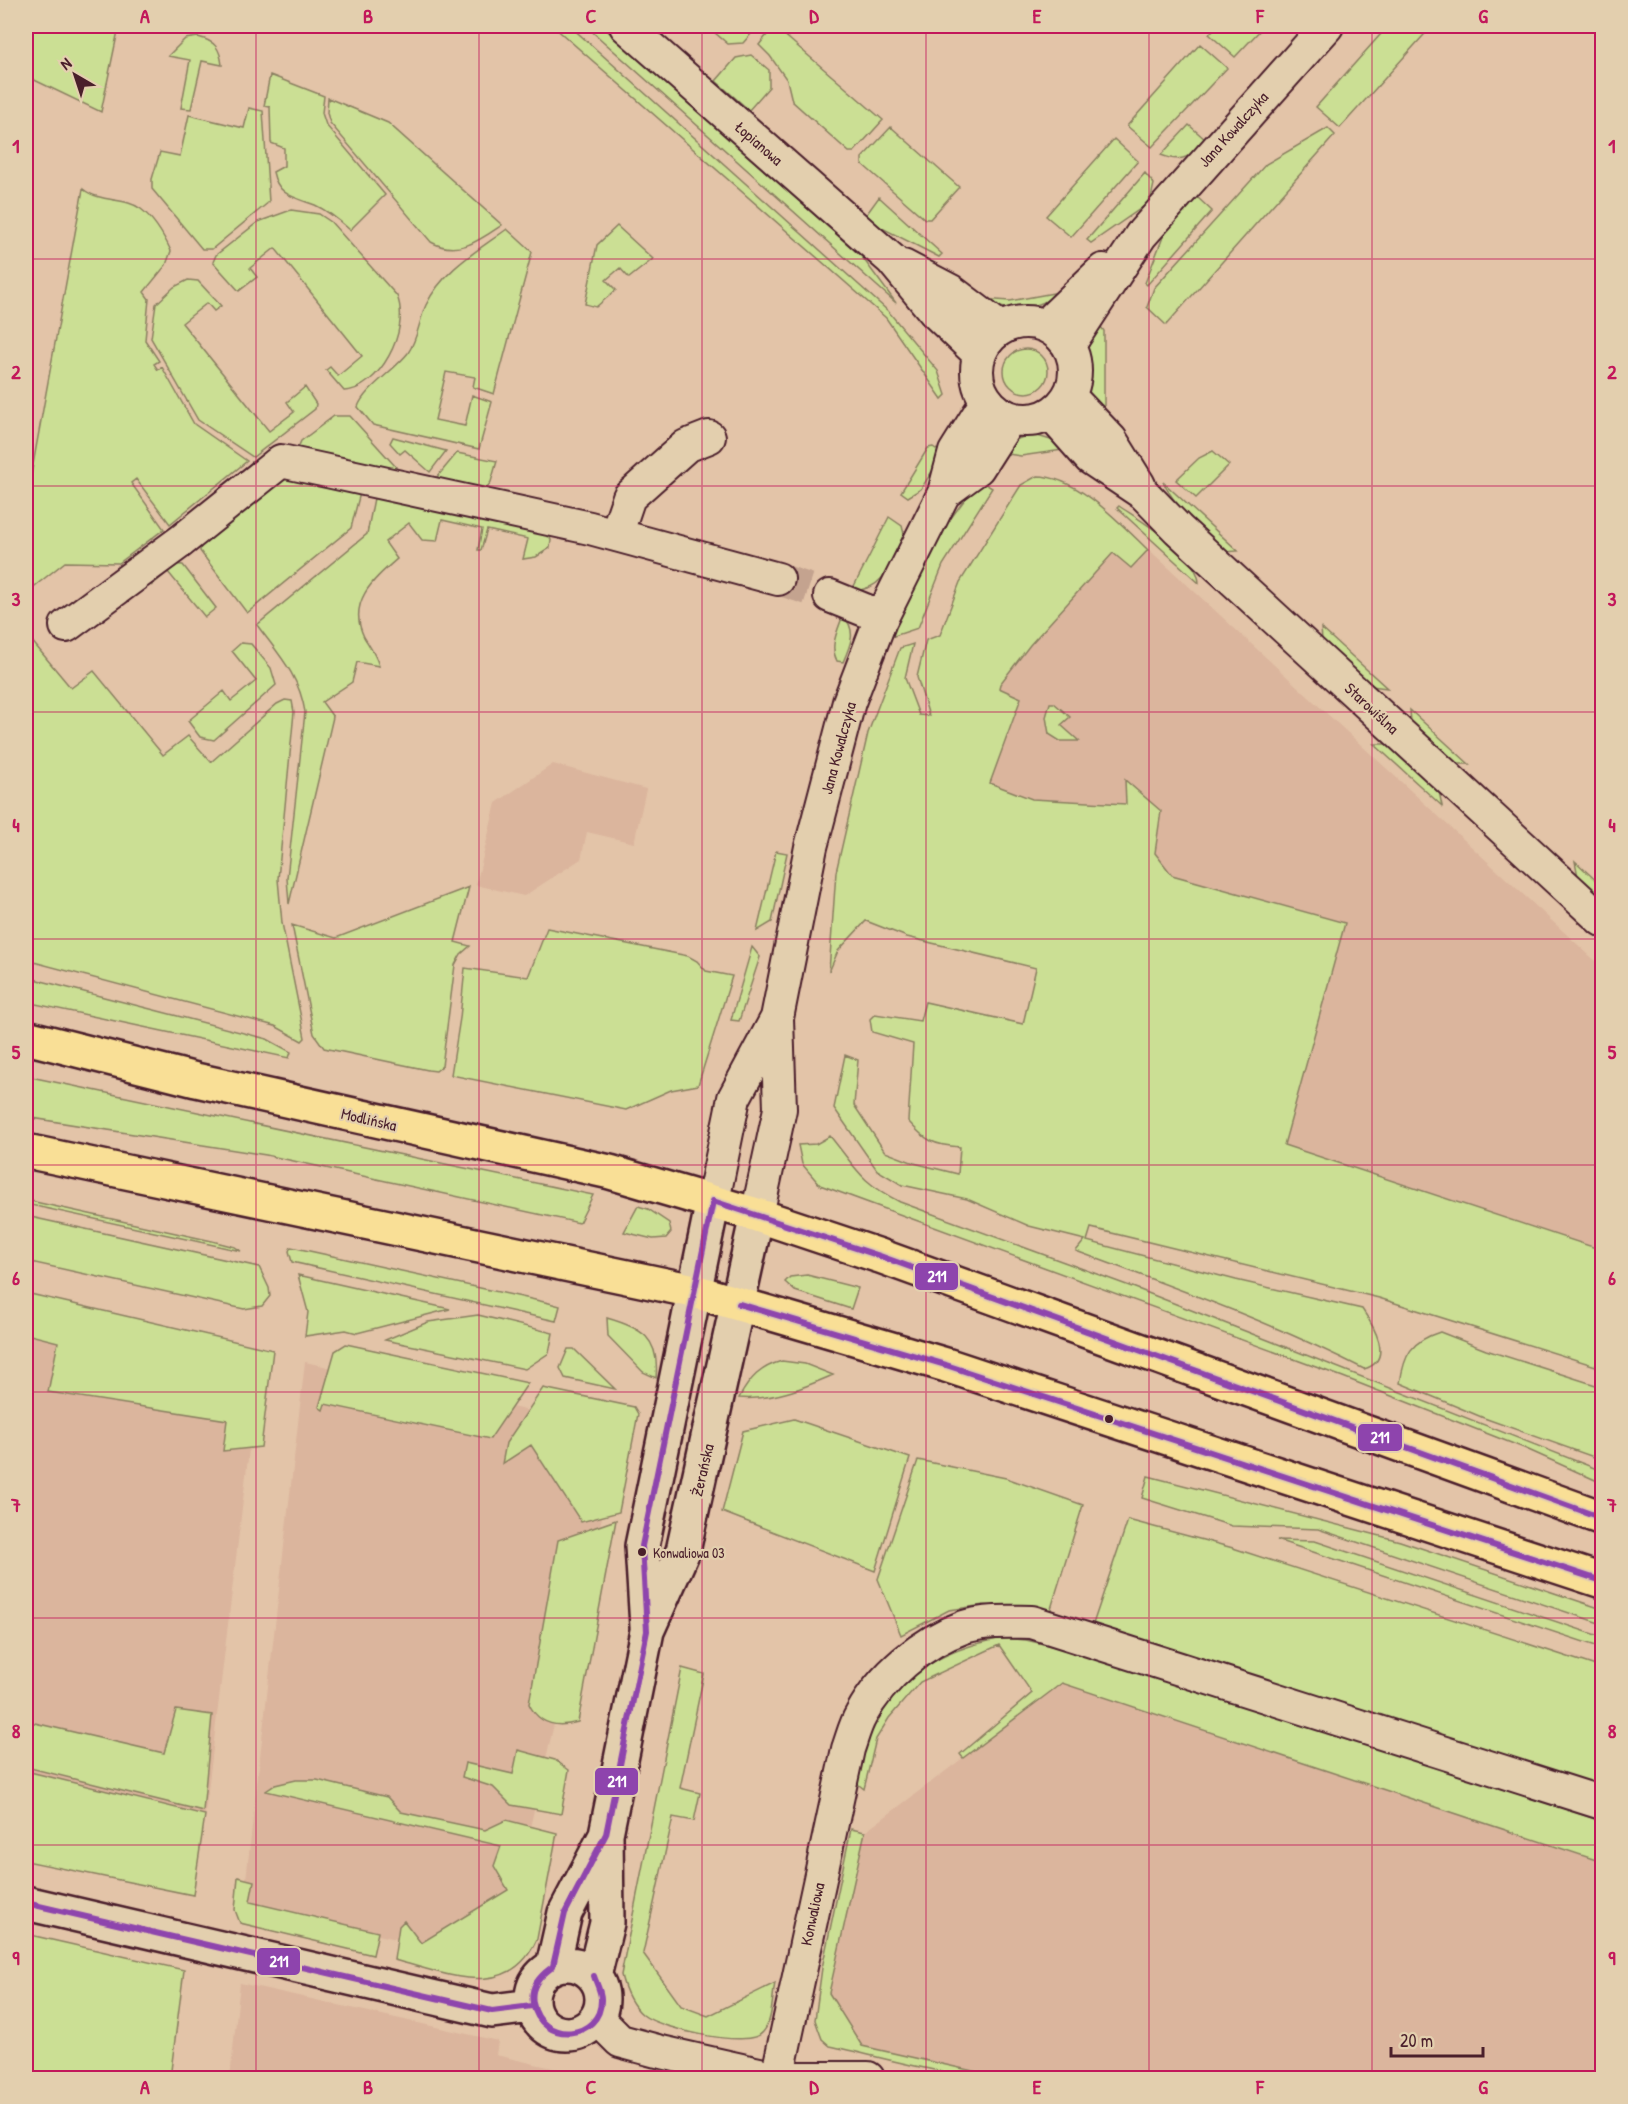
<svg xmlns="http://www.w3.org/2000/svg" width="1628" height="2104" viewBox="0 0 1628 2104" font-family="'Patrick Hand',sans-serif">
	<rect width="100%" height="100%" fill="#e3c4a8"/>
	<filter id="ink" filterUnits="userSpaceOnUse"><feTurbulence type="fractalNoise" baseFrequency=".0167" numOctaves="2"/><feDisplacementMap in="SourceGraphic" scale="12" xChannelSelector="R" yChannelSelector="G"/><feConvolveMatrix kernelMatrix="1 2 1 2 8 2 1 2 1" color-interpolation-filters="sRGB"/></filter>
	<g filter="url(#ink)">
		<!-- built -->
		<path fill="#dbb59d" d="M1106 510 1602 967V1249L1284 1146 1345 923 1172 875 1155 853 1161 811 956 800 1000 684 1030 645Z
			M553 764 646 789 634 843 587 832 581 859 524 896 476 885 496 803Z
			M26 1332 257 1384 205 1815 26 1771Z
			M305 1362 622 1431 499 1961 243 1906Z
			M1062 1683 1602 1862V2078H1004L862 2046 828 1993 865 1832Z
			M240 1983 498 2041 496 2055 596 2078H230Z"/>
		<!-- green -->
		<path fill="#cbdf94" stroke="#8a7f60" stroke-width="1.5" d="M26 26H119L101 112 26 76Z
			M553 26H570L888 311 938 371 946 395 942 399 886 318Z
			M586 26H602L862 257 896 303Z
			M707 26H758L743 43 728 44Z
			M774 26 883 120 854 152H849L792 101 787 80 770 56 759 45Z
			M1217 26H1264L1235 57 1209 34Z
			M1388 26H1432L1340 128 1316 107Z
			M198 37C215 41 220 48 222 65L202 61 191 109 181 108 190 60 168 56 185 39Z
			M1200 44 1227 68 1152 147 1127 126Z
			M751 55 769 70V87L749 110 716 81 736 58Z
			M270 75 324 96 322 113 326 125 385 195 350 230C339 220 328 211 315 205 294 197 278 196 273 172L284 166V148L271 143 270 107 264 106Z
			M328 98 388 123 502 225C480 240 458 257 431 242L330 123 327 113Z
			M249 108 263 111 269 202 212 249H202L152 189V179L160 152 180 156 189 115 244 128Z
			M1189 125 1206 140C1191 156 1183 164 1161 155Z
			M891 127 959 187 930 219H925L862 164V158Z
			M1328 128 1335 135 1166 325 1147 307 1154 288 1266 164Z
			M1114 139 1138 161 1071 237 1046 216Z
			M1145 173 1154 184 1150 202 1091 243 1087 240Z
			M83 189C100 203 126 197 141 209 154 219 164 236 171 251L166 265 144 292 149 299 145 340 159 361 154 364 158 370 162 367 194 424 247 461 170 524 136 479 131 483 164 529 119 563 65 562 26 593V503Z
			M879 197 942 254 939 257 878 226 866 215Z
			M1197 197 1212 211 1147 285 1145 283 1165 232 1193 199Z
			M291 210 319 214 331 222 397 296C411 330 379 390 344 391L326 370 330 367 338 376 362 356 275 248 250 268 257 277 239 291 213 262 216 255 258 222Z
			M617 226 653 259 629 278 620 268 606 280 616 290 596 307 585 304 597 245Z
			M507 229 532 252 494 394 473 387 475 377 446 372 435 420 465 426 472 395 492 402 479 449 373 425 358 407C364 389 395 370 408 353 418 339 419 320 426 305 443 270 477 251 507 229Z
			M188 280 198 281 221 306 214 311 207 303 182 323 269 431 294 412 287 402 305 387 316 404 315 409 253 457 198 420 151 338 156 304 174 287Z
			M1059 292C1038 310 1007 315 983 299L1010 301Z
			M1098 323 1104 331V407L1101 412 1089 396 1087 389 1088 348Z
			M1004 371a22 22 0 1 1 44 0a22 22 0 1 1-44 0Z
			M334 416H350L396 467 395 470 299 454 298 448 301 441Z
			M1031 434 1054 441 1063 450 1021 456 1001 453 1010 442Z
			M393 437 446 451 430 472 405 450 400 454 390 443Z
			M933 447 943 454 921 489 908 497 901 492 928 448Z
			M1213 451 1229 465 1196 498 1176 480 1199 458Z
			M457 453 497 461 491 482 485 490 432 483Z
			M279 475 361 489 351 528 247 613 200 551 202 539Z
			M1037 476C1077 476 1120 523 1148 550L1131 568 1113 553 1030 645 1000 684 999 688 1021 698 990 783 1032 799 1126 804 1125 780 1161 811 1155 853 1172 875 1345 923 1284 1145 1602 1250V1368L1379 1298 1091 1228 1087 1241 1236 1280 1362 1309C1373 1325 1395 1360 1364 1369 1272 1322 1173 1287 1076 1251L1085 1240 1029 1226 967 1199 902 1185 877 1170 834 1108 845 1055 858 1060 854 1105 885 1152 914 1163 958 1174 960 1147C933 1145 926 1141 908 1121L913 1044 872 1032 870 1019 875 1014 920 1021 925 1002 1023 1024 1036 968 907 937 866 921 838 951 829 972 836 872 868 733 900 648 913 644 905 678 919 715 929 716 917 677 926 640 940 635 960 582 1021 485Z
			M979 480 992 488 943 565 918 628 891 637 943 529Z
			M1163 482 1238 551 1225 552C1202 530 1178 511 1163 482Z
			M375 493 548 532 551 540 550 548 536 557 523 559 528 539 487 530 481 550H478L482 529 442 520 437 541 422 540 409 523 385 542 397 559C373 580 347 602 364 637 370 647 376 655 379 666L357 662 352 682 322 702 333 717 289 904 287 878 305 712C299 675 279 655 257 625L367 534Z
			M1119 506C1141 521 1198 554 1199 583L1117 508Z
			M889 517 902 526 904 534C891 560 886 592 852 590Z
			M169 564 183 565 216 608 205 617 168 572 151 586 157 573Z
			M843 615C857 631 851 644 843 662L837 661C829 646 838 630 843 615Z
			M1321 628 1387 688 1371 686 1322 640Z
			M26 634 71 688 94 671 163 755 188 736 211 762 277 704 285 700 292 701 294 712 278 879 282 923 305 1038 302 1041 275 1026 26 960Z
			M241 643 251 644 271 668 276 685 214 740 200 737 188 721 224 691 231 701 256 681 232 651Z
			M1050 703H1054L1070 717 1061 725 1079 741H1060L1049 734 1046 717Z
			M1410 710 1469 764H1456L1415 727 1411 722Z
			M1374 744H1388L1439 791 1442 806Z
			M776 851 787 853 772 922 757 931Z
			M1575 861 1602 886V900L1578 877Z
			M469 887 455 942 470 946 461 954 455 965 442 1066 436 1071 428 1070 324 1048 314 1034 292 925 336 938Z
			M547 928 688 956 697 961 706 971 732 976 698 1085 671 1090 626 1110 451 1075 460 1018 465 968 528 977Z
			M752 947 760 957 739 1021 731 1020Z
			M26 977 267 1039 291 1052 289 1058 26 1002Z
			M26 1076 593 1195 579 1223 266 1155 26 1117Z
			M830 1136C857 1169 859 1181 900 1202L1135 1288 1602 1471V1483L1524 1448 1343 1377 820 1185 802 1164 798 1145 816 1144Z
			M26 1200 212 1241 235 1247 241 1251 26 1204Z
			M638 1206 648 1209 669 1223 671 1232 666 1238 653 1239 624 1232Z
			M26 1216 259 1267 269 1288 270 1296 262 1306 244 1309 26 1261Z
			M291 1247 549 1303 560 1306 556 1321 292 1262 289 1251Z
			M298 1275 450 1309 357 1333 346 1330 305 1336 308 1312Z
			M807 1275 858 1288 851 1309 795 1291 785 1282 790 1277Z
			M26 1293 273 1350 261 1447 223 1451 227 1420 48 1392 58 1342 26 1334Z
			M478 1315 553 1333 549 1353 525 1369 385 1340 428 1322Z
			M607 1318C642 1328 660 1338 656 1378L643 1372 608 1336Z
			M1440 1332 1486 1350 1602 1387V1460L1484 1418 1400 1383C1404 1355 1411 1341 1440 1332Z
			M346 1344 528 1383 490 1439 325 1404 323 1410 319 1407 335 1351Z
			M568 1349H574L615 1389 565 1378 560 1368Z
			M782 1361 805 1364 833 1375C803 1388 772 1401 739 1398 750 1378 760 1367 782 1361Z
			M543 1388 634 1407 638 1414 619 1512 581 1522 531 1445 502 1464 506 1443Z
			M794 1419 910 1458 875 1571 722 1512 743 1431Z
			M918 1460 1006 1478 1083 1505 1050 1612 984 1605 949 1610 901 1635 878 1579Z
			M1148 1476 1400 1541 1602 1609V1624L1318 1529 1232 1526 1142 1498Z
			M616 1520 578 1722C557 1728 539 1725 529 1704L558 1540Z
			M1128 1520 1233 1548 1602 1668V1790L1092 1627Z
			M1277 1540 1315 1541 1602 1637V1648Z
			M1003 1638 1026 1640 1082 1653 1602 1821V1862L1062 1683 963 1758 960 1754 1032 1693 999 1645 920 1682 889 1718 876 1739 864 1789 854 1781C859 1763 864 1745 871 1728 897 1674 947 1648 1003 1638Z
			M682 1668 704 1674 680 1788 700 1793 694 1821 673 1817 643 1953 681 2006 708 2016 775 1983C772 1997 773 2021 763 2032 749 2050 659 2028 643 2015 631 2005 625 1991 621 1975Z
			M176 1710 212 1715 203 1811 26 1767V1721L164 1753Z
			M518 1750 555 1760 569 1770 561 1814 511 1805 493 1787 462 1777 465 1763 513 1774Z
			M26 1771 205 1815 193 1895 26 1861Z
			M296 1780H317L387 1797 401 1812 485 1830 506 1820 557 1833 537 1939C509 2003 445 1973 394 1960L399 1926 404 1921 421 1943 508 1890 494 1866 501 1846 266 1791 275 1785Z
			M851 1829 865 1832 829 1993 862 2046 1004 2078C952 2079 882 2057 830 2046L822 2039 815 2020 822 1968Z
			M238 1877 254 1881 250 1902 378 1932 373 1955 240 1923 235 1910Z
			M26 1934 184 1970 170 2078H26Z"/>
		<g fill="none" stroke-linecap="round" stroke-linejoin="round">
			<!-- minor-tunnel -->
			<path stroke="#c4a38f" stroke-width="32" stroke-dasharray="32 16" stroke-linecap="butt" d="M778 579 830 596"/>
			<defs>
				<path id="minor" d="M626 26 892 260 935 312 979 354
					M903 266 951 291 1000 328
					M977 371a49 49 0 1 1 98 0a49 49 0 1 1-98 0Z
					M1046 325 1103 270
					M1069 345 1141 235 1327 26
					M1069 396 1111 440 1139 485
					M1051 414 1090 458 1144 494 1178 529 1602 920
					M944 493 978 468 1010 418
					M616 535 629 497 686 446 709 437
					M830 596 882 617
					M66 626 180 542 281 461 590 528 778 579
					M713 1201 734 1098 777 1018
					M757 1215 780 1109 777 1018 811 847 849 702 880 621 944 493 955 452 987 401
					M597 2018 620 2041 657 2051 777 2078H868
					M777 2078 848 1749C852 1738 855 1725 861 1715 882 1676 922 1642 964 1627 986 1620 1010 1622 1032 1622L1602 1803"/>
				<path id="tertiary" d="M647 1626 642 1546 713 1201
					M26 1903 492 2011 532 2006
					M532 1999a35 35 0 1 1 70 0a35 35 0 1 1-70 0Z
					M553 1966 565 1913 604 1839
					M594 1976 607 1923 606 1834 647 1631 683 1551 757 1215"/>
				<path id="primary" d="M26 1037 196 1080 610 1172 757 1215 880 1256 1602 1518
					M26 1151 694 1291 946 1365 1602 1581"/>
			</defs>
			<!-- minor casing -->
			<use href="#minor" stroke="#4a1f2b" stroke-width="36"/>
			<!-- tertiary casing -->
			<use href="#tertiary" stroke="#4a1f2b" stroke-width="38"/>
			<!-- primary casing -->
			<use href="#primary" stroke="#4a1f2b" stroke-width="38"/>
			<!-- minor -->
			<use href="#minor" stroke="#e3cfae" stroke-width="32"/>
			<!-- tertiary -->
			<use href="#tertiary" stroke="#e3cfae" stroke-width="33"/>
			<!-- primary -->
			<use href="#primary" stroke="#f9df96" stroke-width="33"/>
			<defs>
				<path id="bus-1" d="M713 1201 880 1256 1602 1518
					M739 1304 946 1365 1602 1581
					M26 1903 492 2011 532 2006
					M553 1966 565 1913 606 1834 647 1631 642 1546 713 1201
					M551 1968C539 1977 530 1987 533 2003 541 2046 602 2040 601 1999 601 1991 596 1983 594 1976"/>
			</defs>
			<!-- bus-1 casing -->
			<use href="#bus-1" stroke="#e3cfae" stroke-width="10"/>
			<!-- bus-1 -->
			<use href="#bus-1" stroke="#8e44ad" stroke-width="6"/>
		</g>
	</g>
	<!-- grid -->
	<path fill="none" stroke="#c2185b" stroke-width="1.5" stroke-opacity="0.55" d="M256 26V2078M479 26V2078M702 26V2078M926 26V2078M1149 26V2078M1372 26V2078M26 259H1602M26 486H1602M26 712H1602M26 939H1602M26 1165H1602M26 1392H1602M26 1618H1602M26 1845H1602"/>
	<!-- markers -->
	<g fill="#4a1f2b" stroke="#e3cfae" stroke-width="2">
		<circle cx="1109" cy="1419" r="5"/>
		<circle cx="642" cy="1552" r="5"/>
	</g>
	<g text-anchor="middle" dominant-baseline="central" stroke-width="4.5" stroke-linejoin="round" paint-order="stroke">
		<!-- bus labels -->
		<g font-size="14" fill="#4a1f2b" stroke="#e3cfae" text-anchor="start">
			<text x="653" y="1552">Konwaliowa 03</text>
		</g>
		<!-- street labels -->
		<g font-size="16" fill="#4a1f2b" stroke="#e3cfae">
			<text transform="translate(1233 129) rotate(-48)">Jana Kowalczyka</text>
			<text transform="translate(759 143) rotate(41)">Łopianowa</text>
			<text transform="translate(1372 708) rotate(43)">Starowiślna</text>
			<text transform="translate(838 748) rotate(-75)">Jana Kowalczyka</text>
			<text transform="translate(369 1119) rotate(13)">Modlińska</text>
			<text transform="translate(702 1470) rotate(-77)">Żerańska</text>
			<text transform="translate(812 1914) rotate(-78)">Konwaliowa</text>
		</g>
	</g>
	<g stroke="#e3cfae" stroke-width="2">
		<rect x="914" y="1262" width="45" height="29" rx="6" fill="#8e44ad"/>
		<rect x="1357" y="1423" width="46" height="29" rx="6" fill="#8e44ad"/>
		<rect x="594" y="1767" width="45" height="29" rx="6" fill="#8e44ad"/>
		<rect x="256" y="1947" width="45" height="29" rx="6" fill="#8e44ad"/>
	</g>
	<g font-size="16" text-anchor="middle" font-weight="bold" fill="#fff">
		<text x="937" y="1282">211</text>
		<text x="1380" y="1443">211</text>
		<text x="617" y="1787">211</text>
		<text x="279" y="1967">211</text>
	</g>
	<!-- margin -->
	<rect width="1628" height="2104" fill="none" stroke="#e3cfae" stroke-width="66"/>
	<!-- north arrow -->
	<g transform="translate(75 75) rotate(321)" stroke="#e3cfae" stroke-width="4.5" paint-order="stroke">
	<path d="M0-4.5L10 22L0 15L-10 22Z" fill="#4a1f2b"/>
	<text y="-9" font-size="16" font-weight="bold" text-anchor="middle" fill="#4a1f2b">N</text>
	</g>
	<!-- scale -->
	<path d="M1391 2047v9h92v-9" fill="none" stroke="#4a1f2b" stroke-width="3"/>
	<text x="1400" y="2047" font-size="18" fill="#4a1f2b" stroke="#e3cfae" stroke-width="4.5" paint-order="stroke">20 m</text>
	<rect x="33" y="33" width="1562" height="2038" fill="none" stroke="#c2185b" stroke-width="2"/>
	<g font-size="20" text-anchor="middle" font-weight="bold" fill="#c2185b">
		<text x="145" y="23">A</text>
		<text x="368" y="23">B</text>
		<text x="591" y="23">C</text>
		<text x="814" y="23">D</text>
		<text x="1037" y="23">E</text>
		<text x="1260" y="23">F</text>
		<text x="1483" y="23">G</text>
		<text x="16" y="153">1</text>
		<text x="1612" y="153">1</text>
		<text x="16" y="379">2</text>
		<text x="1612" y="379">2</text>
		<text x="16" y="606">3</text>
		<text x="1612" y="606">3</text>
		<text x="16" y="832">4</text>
		<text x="1612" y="832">4</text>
		<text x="16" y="1059">5</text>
		<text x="1612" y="1059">5</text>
		<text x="16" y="1285">6</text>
		<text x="1612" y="1285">6</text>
		<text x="16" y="1512">7</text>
		<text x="1612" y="1512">7</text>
		<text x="16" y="1738">8</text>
		<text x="1612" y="1738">8</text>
		<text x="16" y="1965">9</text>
		<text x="1612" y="1965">9</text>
		<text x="145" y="2094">A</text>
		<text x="368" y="2094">B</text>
		<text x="591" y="2094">C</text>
		<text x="814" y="2094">D</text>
		<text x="1037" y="2094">E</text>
		<text x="1260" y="2094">F</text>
		<text x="1483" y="2094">G</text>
	</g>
</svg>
